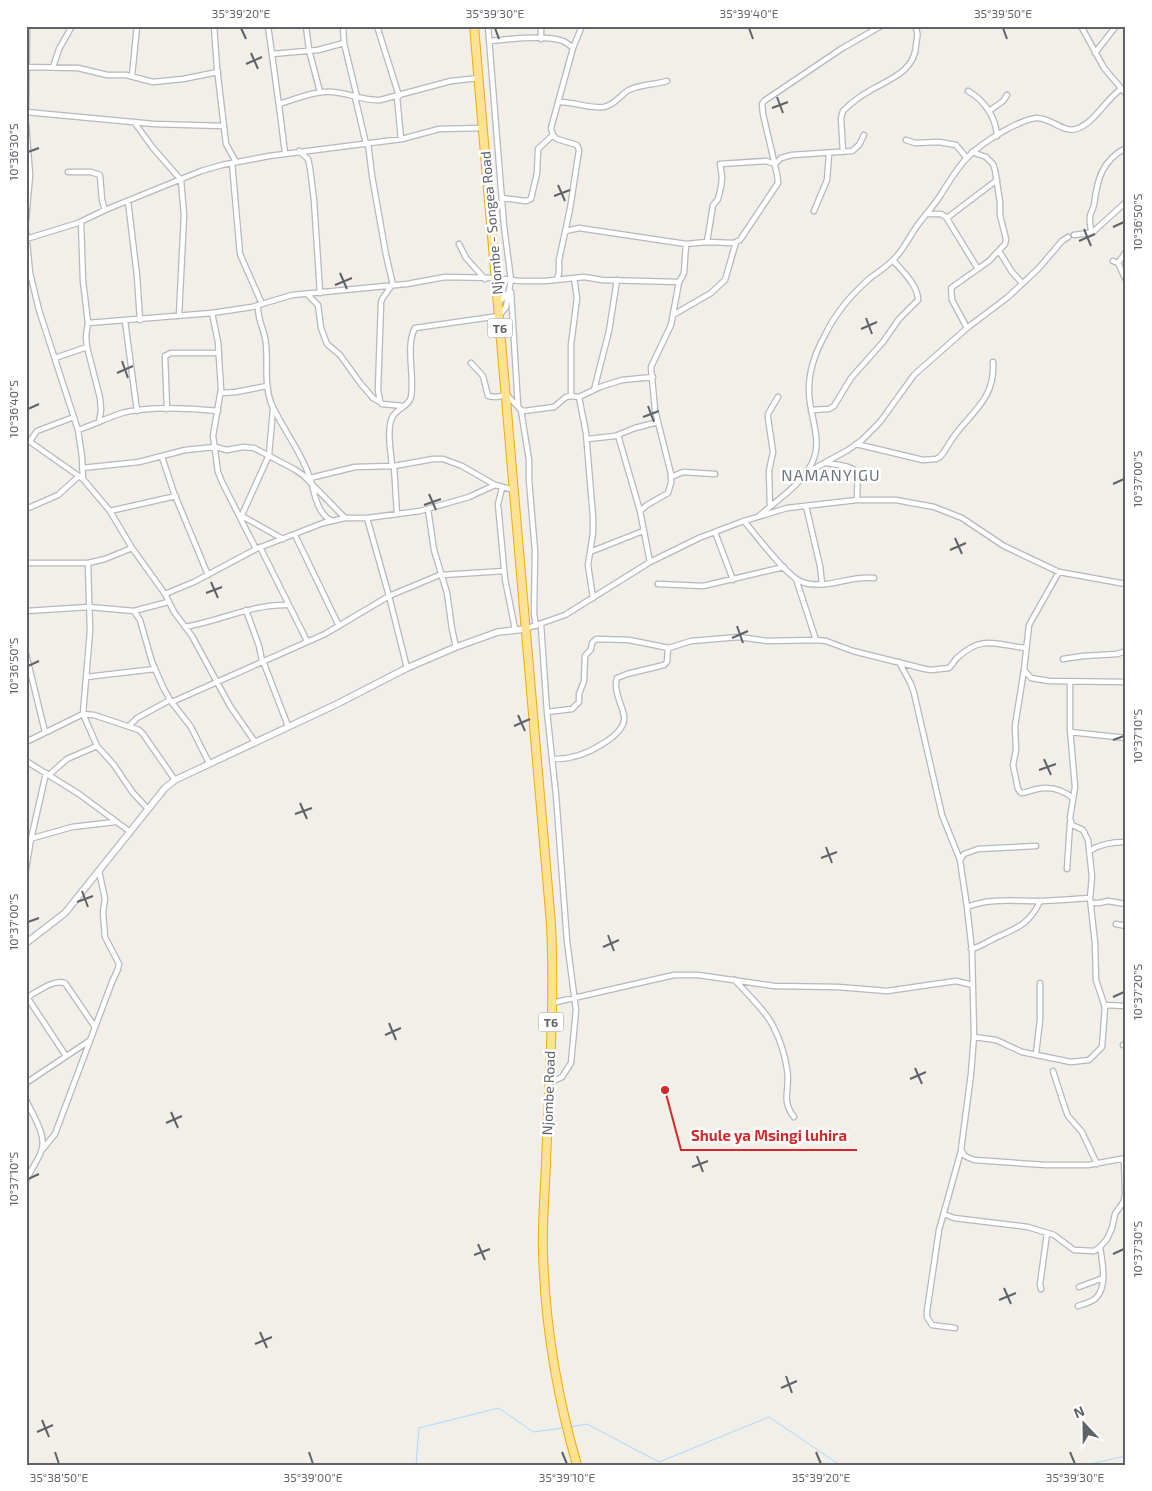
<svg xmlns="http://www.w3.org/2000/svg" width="1152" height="1491" viewBox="0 0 1152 1491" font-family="'Exo 2',sans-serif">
	<rect width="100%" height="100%" fill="#f1efe8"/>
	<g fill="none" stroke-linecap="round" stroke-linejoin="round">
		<!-- stream -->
		<path stroke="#aadaff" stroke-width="1" d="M570 1427 587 1424 659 1462 769 1417 840 1465
			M416 1465 419 1428 499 1408 533 1432 563 1428
			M1086 1465 1126 1456"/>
		<defs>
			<path id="street" d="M214 26 217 68 226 144 236 162
				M268 26C274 69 280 111 285 153
				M306 26 309 50 320 92
				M343 26 344 43 357 97
				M377 26 399 96
				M541 26V39
				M1081 26 1104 68 1126 94
				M490 41C507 39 547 35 563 41 567 43 570 45 573 48
				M1095 53 1116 26
				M272 54 318 50 344 43
				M26 67 78 68 107 75H126L153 82 183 79 218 72
				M53 67 59 49 72 26
				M132 76 137 26
				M968 91C984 100 996 117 997 136
				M355 97 366 144
				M397 97 401 139
				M558 102C573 101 588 109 604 107 615 105 620 95 629 90 640 84 655 85 667 81
				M279 104C297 99 315 90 333 92 349 93 363 101 380 100L451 81 479 78
				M989 111 1003 101 1007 95
				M26 112 154 124 224 126
				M26 112 27 26
				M134 122 153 148 181 180 184 215 179 316
				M26 124 30 175 26 220
				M906 140 915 143 939 142 956 145 966 157
				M368 143 372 176 386 255 393 285
				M299 151 308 159 310 168 314 200 320 293
				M843 152 841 118 843 111C851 103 862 95 871 90 890 79 915 71 916 45 917 37 919 34 915 26
				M232 163 240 254 262 304
				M68 172H91L100 175 102 200 105 210
				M502 198 526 201 531 199 537 173 538 149 553 135
				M128 201 137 276 140 320
				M814 211 827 180 829 154
				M926 214H941L946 217 978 269
				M947 218 997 180
				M81 222 83 281 88 323 86 336 87 347 100 398 101 410 99 422
				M566 231 579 228 686 244 707 242 734 243 740 240 778 183 777 174 763 114 762 104 764 101 841 49 881 26
				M26 232 30 273 39 310 78 430 82 457 83 479 110 511 132 548 165 594 174 612 192 636 230 706 255 742
				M1091 232C1091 227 1089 221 1090 216 1091 212 1093 209 1094 205 1097 180 1102 160 1126 148
				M1074 235 1089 233 1094 231 1126 202
				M26 239 78 223 105 210 201 171 222 165 269 156 402 139 439 129 483 128
				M707 242 713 205 718 199 721 187 722 177 720 164 766 161 775 164 781 158 792 155 852 151 859 145 864 135
				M459 244 466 258 485 279
				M999 251 1012 272 1022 283
				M1113 261 1118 263 1126 252
				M1118 263 1126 280
				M557 279 559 273V260L570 209 579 150 577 145 557 139 553 135 551 128 573 48 582 26
				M392 285 382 299 381 303 378 390 380 401 382 404 404 406
				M511 292 518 406
				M307 294 318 305 321 328 327 344 340 355 361 384 373 398 380 402
				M498 303 510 291
				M258 305C257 320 265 330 266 344 268 364 264 383 271 403 282 428 301 451 310 478 315 493 316 513 332 521
				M212 313 218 342 221 389 213 436 218 472 222 482 256 549
				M673 315 711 293 725 280 736 242
				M125 321 137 411
				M88 323 212 313 252 307 292 295 407 284 445 277 496 278 519 281H545L584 277 602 280 679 282
				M967 328 952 300 951 288 989 261 1005 244 1006 239 1000 215V202L995 170 993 164 986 157 972 152
				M55 358 87 347
				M471 363 483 376 488 396 496 397 507 395 521 410 524 411 554 407 566 397 571 396 579 397 600 387 622 380 653 377
				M594 390 609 331 617 280
				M221 393 236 392 267 386
				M571 396V345L577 298 574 278
				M579 397 586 433 593 517V533L588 565 593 598
				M167 409 165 356 171 353H219
				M521 410 529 460V480L535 551 534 614 536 626
				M811 410 829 409 834 406 851 378 883 342 899 319 918 300C918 285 902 271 893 260
				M78 430C93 425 107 418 122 413 147 406 191 408 218 411
				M618 435 640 511
				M26 439 83 479
				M587 439 615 436 635 428 658 422
				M30 441 37 431 74 417
				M856 444 923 460 936 459 940 457C947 449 951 439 958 431 977 408 995 395 993 362
				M162 457 174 493 208 575
				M826 463C860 468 858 466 857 500
				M392 466C391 453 386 427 393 416 398 408 409 406 411 397 415 376 405 346 415 328L499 316 506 307 511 280 504 226 488 26
				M394 466 397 514
				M82 468 139 462 185 450 215 447 227 450 243 447 254 448 294 469 303 475 345 518
				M806 473 848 450 862 440 880 422 914 375 967 328 1008 297 1038 269 1062 241 1068 237
				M671 477 683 472 715 474
				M310 478 355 467 394 466 433 459H443L462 466 495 485 514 490
				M502 488 498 504 505 579 515 629
				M770 506 769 471 773 452 768 418V414L778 397
				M806 506 820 566 822 584
				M26 509 58 495 79 476
				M428 509 434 550 447 593 452 629 456 647
				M110 511 176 496
				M242 516 283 539
				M759 516C778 499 800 486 812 463 824 439 808 414 809 389 809 370 816 351 825 335 835 314 852 294 869 279 878 272 888 266 896 257 904 248 910 236 917 226 924 216 933 207 940 196 960 164 967 152 1002 132 1011 127 1025 119 1036 118 1050 117 1063 133 1076 129 1095 123 1105 100 1121 89
				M241 517 269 455 273 409
				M367 518 389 596
				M744 521C755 534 786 575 800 581 808 585 819 585 827 584 843 582 857 576 874 578
				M715 532 733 580
				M295 535 339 626
				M260 547 307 641
				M590 552 643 531
				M650 562 640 511 647 505 668 493 671 483V474L655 410 651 367 671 325 679 282 684 273 686 244
				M26 563H88L105 559 132 548
				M88 563 90 631 83 714 97 746 114 765 133 793 148 809
				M1059 572 1029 625 1024 670 1015 726 1016 750 1013 765 1018 789 1021 793C1027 793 1031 790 1037 789 1050 786 1063 790 1073 798
				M442 575 504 571
				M796 579 816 640
				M658 584 703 586 784 567
				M165 594 194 582 256 549 323 523 345 518H367L420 511 469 497 495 485
				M389 596 407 668
				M246 610 259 646 262 661
				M26 611 89 607 134 611 168 602
				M134 611 140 620 152 662 163 687 170 700 191 727 209 763
				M541 625 547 712 556 795 567 941 576 1010 571 1063 562 1077 549 1083
				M185 627C220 621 252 604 288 605
				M525 629 565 615 650 562 699 538 741 522 787 508 857 500H896L934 507 962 518 1004 546 1059 572 1126 584
				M26 654 45 732
				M1063 659 1083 656 1117 654 1126 651
				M263 661 288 726
				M899 662 911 684 914 693 942 815 960 860 967 907 972 951 974 1035 971 1074 961 1150 965 1156 974 1160 1046 1165H1088L1126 1158
				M1024 670 1031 678 1049 681 1126 682
				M86 677 155 669
				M172 702 325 634 389 596 442 574
				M547 712 572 709 579 702V694L584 681 585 656 591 649 592 643 596 639 629 640 669 648 691 641 739 637 767 641 816 640 826 641 853 651 925 669 931 670 949 668C952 665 954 661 957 658 983 634 995 645 1026 648
				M129 726 137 718 170 700
				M1070 732 1126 738
				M26 742 83 714 94 715 139 730 143 734 175 780
				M552 759C559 759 566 759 572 757 587 754 627 735 624 716 622 704 613 691 617 678L627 674 664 665 667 662 668 648
				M26 761 79 794 129 831
				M49 775 67 759 97 746
				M26 840 72 827 115 822
				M1089 851C1100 844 1113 842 1126 842
				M960 860 964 854 978 849 1036 846
				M26 869 31 839 46 773
				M1067 869 1070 823
				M1091 903H1099L1108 901 1126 904
				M967 907C989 898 1013 901 1036 901 1054 901 1072 899 1090 898
				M1116 924 1126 926
				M971 949C980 947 985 943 993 939 1014 929 1030 925 1040 901
				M735 980C746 993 768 1013 774 1028 780 1040 785 1056 787 1069 791 1089 780 1099 794 1117
				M27 997 66 1056
				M26 998C37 992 53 979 65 983L95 1027
				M552 1003 674 975H698L774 986 838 987 887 991 956 981 973 985
				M1104 1005 1126 1006
				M974 1037 996 1040 1022 1052 1071 1062 1089 1060 1102 1047 1105 1007 1096 980 1095 943 1090 898 1092 877 1090 858 1088 840 1083 830 1072 825 1070 818 1075 787 1070 729V682
				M1123 1045H1126
				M1036 1054 1040 1020V983
				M1053 1071 1065 1108 1068 1116 1082 1132 1097 1164
				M26 1083 89 1041
				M26 1100C32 1114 48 1136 41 1152 37 1162 30 1171 26 1181
				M42 1150 55 1134 112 982 118 969 119 964 105 937 103 912 105 899 99 871
				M944 1214 954 1218 1028 1227 1054 1235 1074 1250 1094 1251 1099 1248 1107 1239 1112 1228 1115 1214 1124 1201 1125 1194 1124 1158
				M1079 1287 1103 1278
				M1041 1289 1040 1284 1047 1233
				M1078 1306C1084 1304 1092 1302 1096 1298 1108 1286 1102 1261 1100 1247
				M955 1328 932 1325 927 1317V1311L939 1230 961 1151"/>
			<path id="secondary" d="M26 943 65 913 165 788 175 780 337 704 407 668 456 647 498 632 525 629"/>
			<path id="highway" d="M474 26 551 924C555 1003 549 1083 546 1162 545 1192 542 1222 543 1252 545 1324 557 1396 577 1465"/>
		</defs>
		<!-- street casing -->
		<use href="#street" stroke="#b5b8bc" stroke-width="7"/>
		<!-- secondary casing -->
		<use href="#secondary" stroke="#b6babf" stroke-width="8"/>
		<!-- highway casing -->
		<use href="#highway" stroke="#f9ab00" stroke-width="10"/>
		<!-- street -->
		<use href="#street" stroke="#fff" stroke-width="4.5"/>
		<!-- secondary -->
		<use href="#secondary" stroke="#fff" stroke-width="5.5"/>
		<!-- highway -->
		<use href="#highway" stroke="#fde293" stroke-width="8"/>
	</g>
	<!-- ticks -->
	<path fill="none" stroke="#5f6368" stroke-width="2" d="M241 28 246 39M495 28 499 39M749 28 753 39M1003 28 1007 39M251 53 258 69M246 64 262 57M777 97 783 113M772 108 788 102M28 152 39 148M558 185 565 201M554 196 570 190M1113 227 1124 222M1084 229 1091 246M1079 241 1095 234M340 273 347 289M335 285 352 278M866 318 872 334M861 329 877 322M122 361 128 378M117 373 133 366M648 406 654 422M28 409 39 404M643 417 659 411M1113 484 1124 479M429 494 436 510M424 505 441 499M955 538 962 554M950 550 966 543M211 582 218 598M206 593 222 587M737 626 743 643M732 638 748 631M28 666 39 661M518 715 525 731M514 726 530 719M1113 740 1124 736M1044 759 1051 775M1039 770 1056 764M300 803 307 819M295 814 312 808M826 847 832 863M821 858 837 852M82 891 88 907M77 902 93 896M28 922 39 918M608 935 614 951M603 947 619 940M1113 997 1124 992M389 1023 396 1040M385 1035 401 1028M915 1068 922 1084M910 1079 926 1072M171 1112 178 1128M166 1123 182 1116M697 1156 703 1172M692 1167 708 1161M28 1179 39 1174M478 1244 485 1260M1113 1254 1124 1249M474 1255 490 1249M1004 1288 1011 1304M999 1300 1016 1293M260 1332 267 1348M255 1344 272 1337M786 1376 792 1393M781 1388 797 1381M42 1420 49 1437M37 1432 53 1425M55 1452 59 1464M309 1452 313 1464M562 1452 567 1464M816 1452 821 1464M1070 1452 1075 1464"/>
	<g text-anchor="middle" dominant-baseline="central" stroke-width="5" stroke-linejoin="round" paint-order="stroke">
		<!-- shield labels -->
		<g fill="#fff" stroke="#8f9295" stroke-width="1">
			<rect x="487.5" y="318.5" width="25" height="19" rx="4"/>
			<rect x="538.5" y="1012.5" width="25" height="19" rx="4"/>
		</g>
		<g font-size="12" font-weight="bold" fill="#5f6368">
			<text x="500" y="328">T6</text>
			<text x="551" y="1022">T6</text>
		</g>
		<!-- street labels -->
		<g font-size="14" fill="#5f6368" stroke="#fff">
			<text transform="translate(491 223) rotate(-95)">Njombe - Songea Road</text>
			<text transform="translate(548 1093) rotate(-88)">Njombe Road</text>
		</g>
		<!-- quarter labels -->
		<g font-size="16" letter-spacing="1" fill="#70757a" stroke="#fff">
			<text x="831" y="474">NAMANYIGU</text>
		</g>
	</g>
	<!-- callouts -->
	<path fill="none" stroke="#d62828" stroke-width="2" d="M665 1090L681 1150H857"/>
	<circle fill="#d62828" stroke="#fff" stroke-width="2" cx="665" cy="1090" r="5"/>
	<g font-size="15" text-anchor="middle" font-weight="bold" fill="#d62828" stroke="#fff" stroke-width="5" stroke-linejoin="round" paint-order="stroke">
		<text x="769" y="1141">Shule ya Msingi luhira</text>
	</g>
	<!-- border -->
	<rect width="1152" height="1491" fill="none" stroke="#ffffff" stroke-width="55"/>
	<!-- north arrow -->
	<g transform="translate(1084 1424) rotate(338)" stroke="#ffffff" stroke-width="4" paint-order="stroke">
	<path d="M0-4L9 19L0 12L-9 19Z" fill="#5f6368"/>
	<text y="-8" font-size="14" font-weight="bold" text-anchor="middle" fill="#5f6368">N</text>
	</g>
	<rect x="28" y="28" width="1096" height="1436" fill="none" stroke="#5f6368" stroke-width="2"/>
	<g font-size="12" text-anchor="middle" fill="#5f6368">
		<text x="241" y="18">35°39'20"E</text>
		<text x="495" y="18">35°39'30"E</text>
		<text x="749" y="18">35°39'40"E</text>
		<text x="1003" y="18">35°39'50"E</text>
		<text transform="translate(14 152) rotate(-90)" y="4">10°36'30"S</text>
		<text transform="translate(1138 222) rotate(-90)" y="4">10°36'50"S</text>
		<text transform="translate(14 409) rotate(-90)" y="4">10°36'40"S</text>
		<text transform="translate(1138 479) rotate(-90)" y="4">10°37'00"S</text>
		<text transform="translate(14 666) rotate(-90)" y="4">10°36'50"S</text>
		<text transform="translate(1138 736) rotate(-90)" y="4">10°37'10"S</text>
		<text transform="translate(14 922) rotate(-90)" y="4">10°37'00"S</text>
		<text transform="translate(1138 992) rotate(-90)" y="4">10°37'20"S</text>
		<text transform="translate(14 1179) rotate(-90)" y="4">10°37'10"S</text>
		<text transform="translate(1138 1249) rotate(-90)" y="4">10°37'30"S</text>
		<text x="59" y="1482">35°38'50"E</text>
		<text x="313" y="1482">35°39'00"E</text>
		<text x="567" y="1482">35°39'10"E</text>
		<text x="821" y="1482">35°39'20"E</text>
		<text x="1075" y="1482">35°39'30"E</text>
	</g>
</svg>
